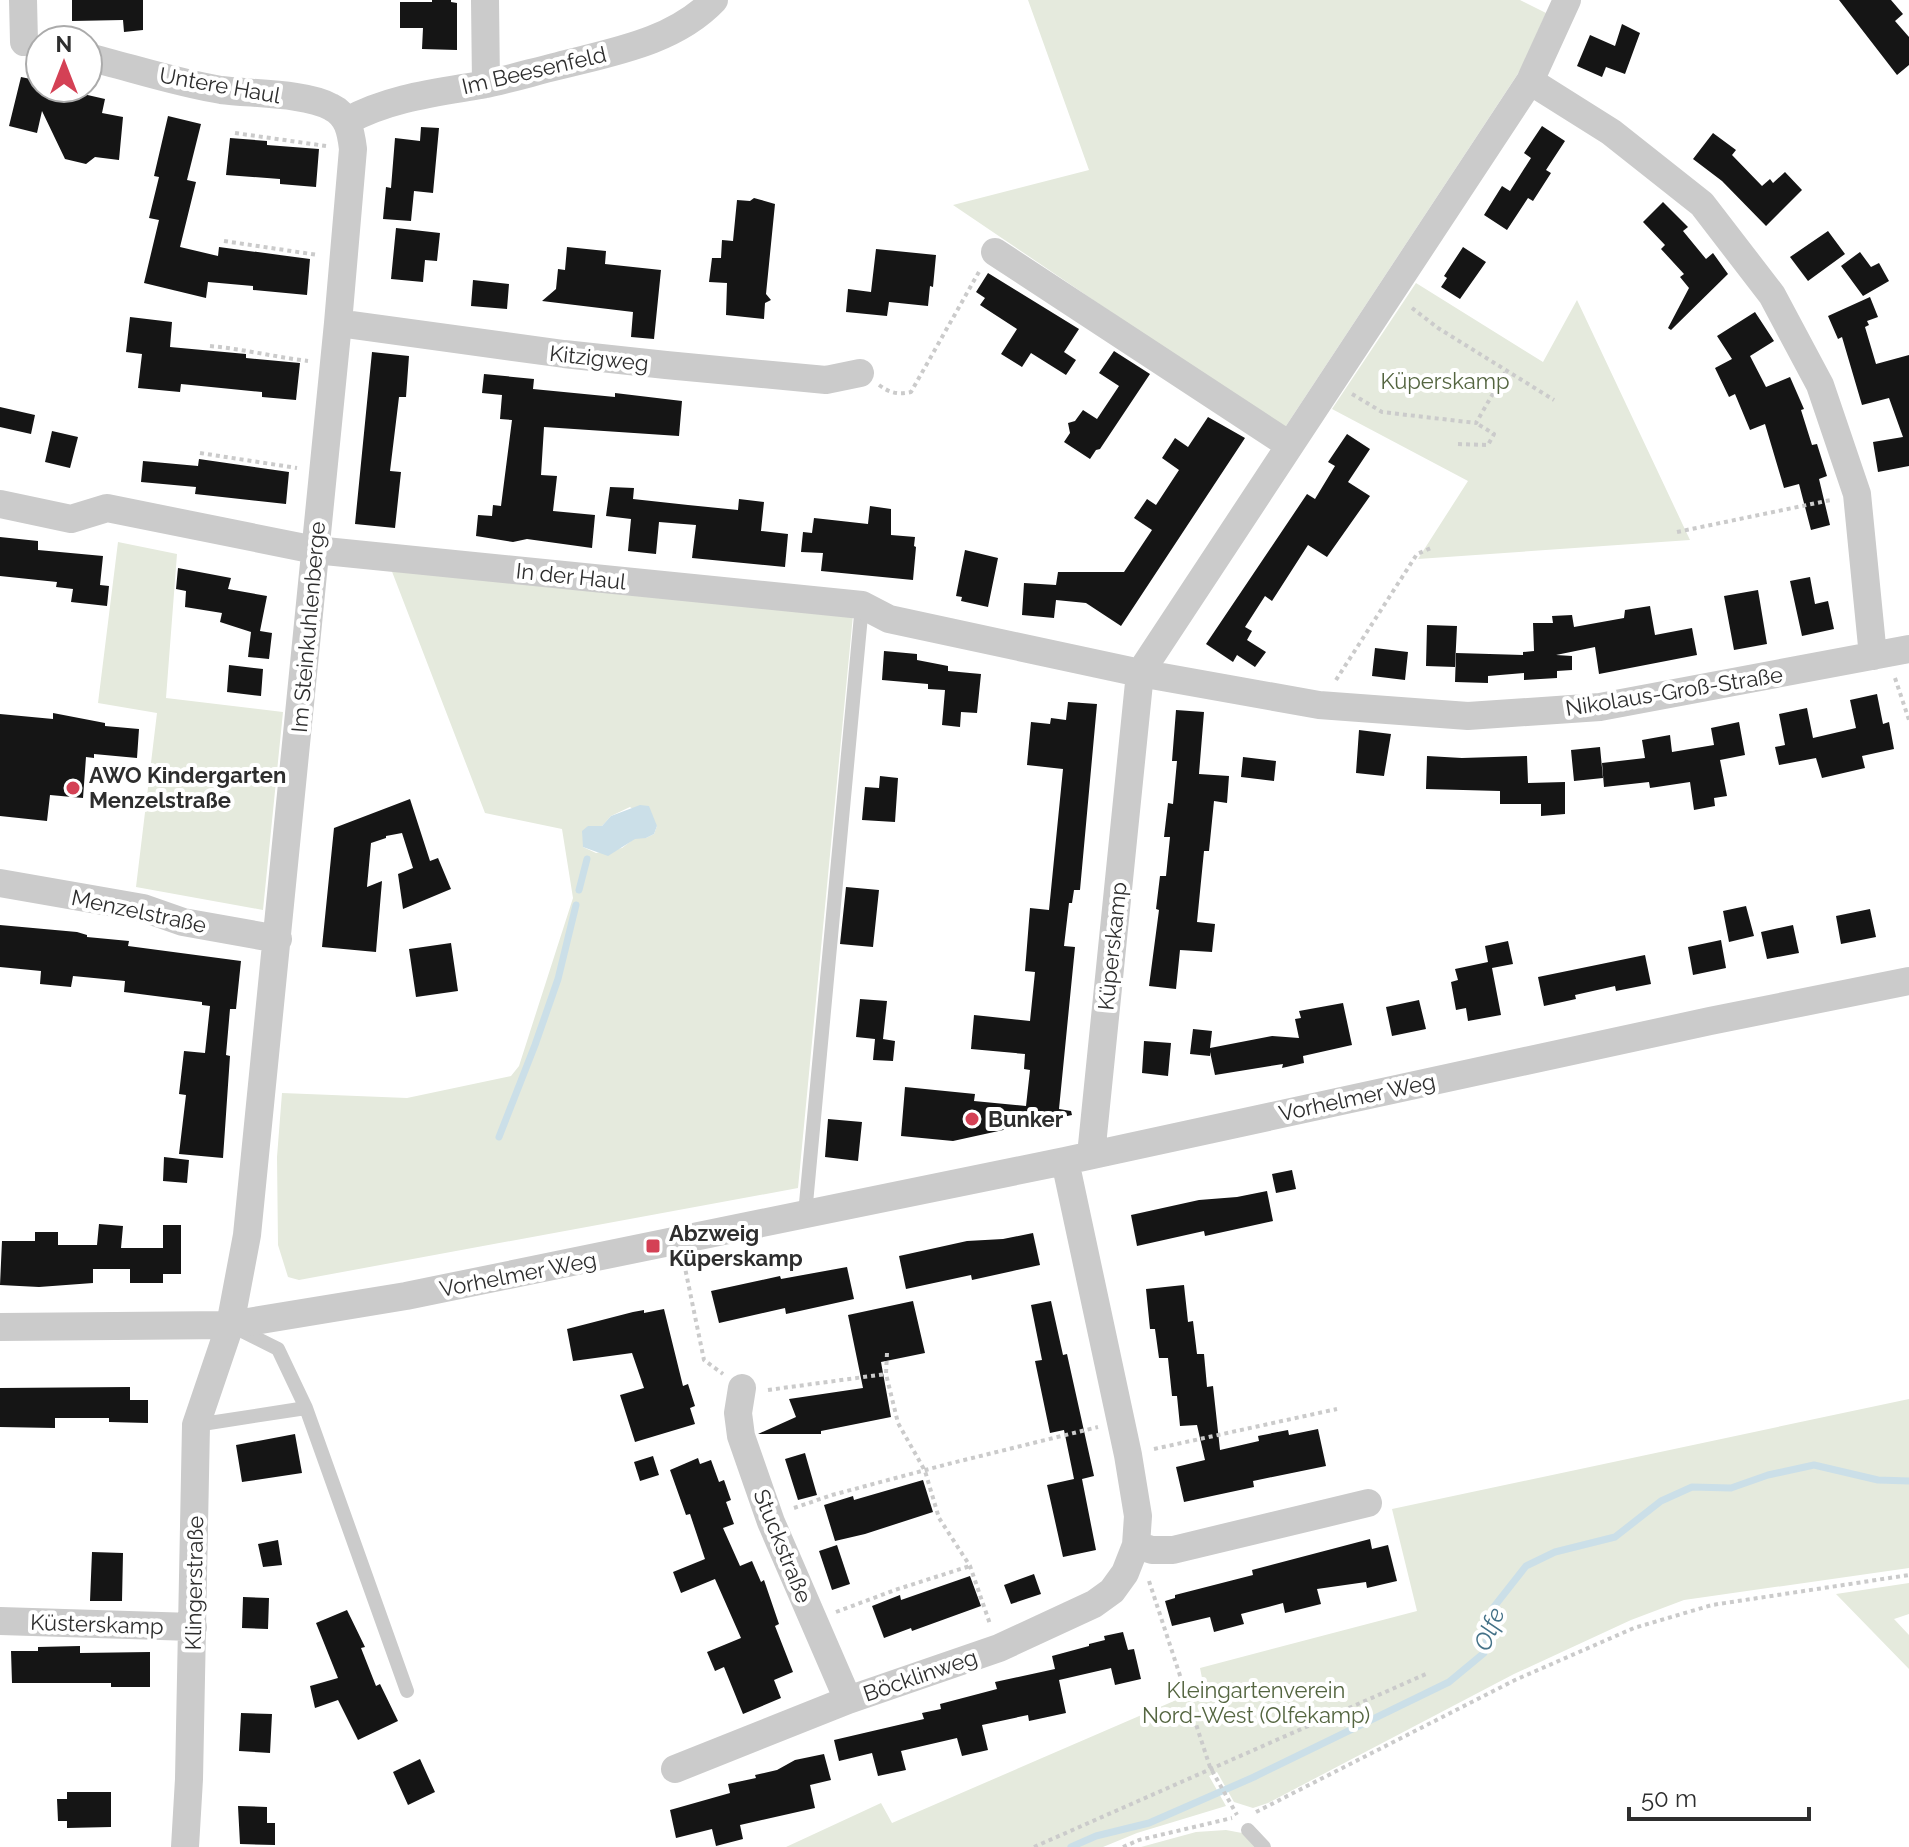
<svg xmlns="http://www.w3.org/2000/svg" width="1909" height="1847" viewBox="0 0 1909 1847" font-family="Raleway,sans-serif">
	<rect width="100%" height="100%" fill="#fff"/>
	<!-- green -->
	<path fill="#e5eadd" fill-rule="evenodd" d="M1028 0H1520L1546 13 1521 69 1284 429 953 205 1089 170Z
		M1416 283 1543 362 1577 300 1690 540 1418 559 1468 481 1332 409Z
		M118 542 177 554 166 698 283 712 263 910 136 887 157 713 98 703Z
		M391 569 853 615 798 1188 299 1280 288 1277 278 1245 277 1157 282 1093 407 1098 511 1076 519 1066 573 898 562 829 485 813ZM630 807 657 826 654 834 646 838H635L622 848 596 853 583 847 588 826H602L611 816Z
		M1909 1399V1568L1684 1600 1631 1620 1514 1674 1268 1803 1253 1808 1234 1802 1217 1772 1209 1776 1226 1806 1137 1833 1103 1847H786L881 1803 892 1823 1204 1688 1200 1668 1417 1611 1392 1509Z
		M1909 1583V1614L1894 1619 1909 1635V1669L1836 1594Z
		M1226 1830 1242 1833 1257 1847H1141L1196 1832Z"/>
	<!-- water -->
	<path fill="#cbdfe8" d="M640 805 649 806 657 826 654 834 646 838 635 839 608 856 583 847 582 831 588 826H602L611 816Z"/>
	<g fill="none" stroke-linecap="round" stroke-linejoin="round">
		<!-- stream -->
		<path stroke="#cbdfe8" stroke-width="7" d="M579 890 587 859
			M499 1137 535 1045 558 979 576 905
			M1071 1847 1096 1836 1149 1823 1254 1777 1449 1682 1484 1653 1493 1608 1526 1566 1555 1552 1615 1537 1661 1501 1692 1487 1731 1488 1768 1475 1814 1465 1878 1480 1909 1481"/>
	</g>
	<!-- building -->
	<path fill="#151515" d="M72 0H143V30L124 32 123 20 72 21Z
		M432 0H451V2L457 3V50L422 49 423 28H400V2H432Z
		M1839 0H1891L1903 14 1895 21 1909 37V65L1897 75Z
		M1622 24 1640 33 1625 74 1606 67 1602 77 1577 66 1590 35 1615 46Z
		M21 77 40 81V88H57L105 99 102 113 123 117 119 160 95 157 86 164 65 159 42 111 37 133 9 126Z
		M168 116 201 124 187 180 196 182 180 247 218 256 219 247 310 259 307 295 253 290V286L208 282 206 298 144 283 159 220 149 218 159 177 154 176Z
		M1542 126 1565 141 1546 170 1551 173 1533 201 1528 198 1507 230 1484 215 1502 186 1510 191 1531 158 1524 153Z
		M421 127 439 128 433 193 414 191 411 221 383 219 386 187 391 188 395 138 420 141Z
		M1713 133 1736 150 1732 155 1762 186 1770 179 1773 183 1785 172 1802 190 1766 226 1722 181 1693 159Z
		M230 138 267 141V145L319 149 316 187 280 184V179L226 175Z
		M754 198 775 204 766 294 771 300 765 303 764 319 726 315 727 283 709 282 712 258H721L722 240 733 241 737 200 750 201Z
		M1663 202 1688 227 1683 231 1706 259 1713 253 1728 274 1671 330 1668 328 1689 288 1680 277 1684 274 1661 249 1665 245 1643 222Z
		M396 228 440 233 437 261 425 260 423 282 391 279Z
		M1828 231 1845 254 1808 281 1790 257Z
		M567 247 606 251 605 264 661 270 654 339 631 337 633 312 542 301 556 289 558 269 565 270Z
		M1463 247 1486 262 1460 299 1441 287 1447 278 1444 276Z
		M876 249 936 255 933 287 930 286 928 306 889 302 887 316 846 312 848 289 871 292Z
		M1860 252 1871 267 1879 263 1889 281 1863 296 1841 266Z
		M988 273 1079 329 1064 352 1076 360 1066 375 1031 353 1022 367 1001 354 1017 329 980 305 985 298 976 292Z
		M473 280 509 284 507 309 471 306Z
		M1870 297 1878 317 1867 321 1869 325 1865 327 1876 364 1909 355V466L1878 472 1873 442 1903 437 1889 398 1862 405 1842 337 1838 339 1828 316Z
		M1755 312 1774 341 1750 356 1766 387 1790 377 1804 409 1801 410 1812 445 1817 444 1827 476 1819 479 1830 525 1811 530 1799 484 1784 488 1765 424 1750 430 1735 394 1729 397 1715 368 1732 359 1717 336Z
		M130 317 172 322 170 347 246 354V358L300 363 296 400 262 397V392L181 384 180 392 138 388 142 354 126 352Z
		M1114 351 1150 374 1100 449 1096 450 1090 459 1064 442 1070 433 1068 423 1075 421 1083 410 1097 419 1119 386 1099 373Z
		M372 352 409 356 406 397H399L390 471 401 472 395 528 355 524Z
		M484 374 534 379 533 389 615 397V393L682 401 679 436 544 427 541 475 557 476 553 511 595 515 592 548 527 539 513 542 476 536 478 515 492 516 493 505 501 506 512 420 500 419 502 395 482 393Z
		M0 407 35 415 31 434 0 427Z
		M1208 417 1245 438 1121 626 1086 603 1056 600 1054 618 1022 615 1024 583 1056 585 1058 572H1124L1152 530 1134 518 1147 499 1156 505 1179 470 1162 458 1175 438 1188 447Z
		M52 431 78 437 70 468 45 462Z
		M1347 434 1370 449 1348 482 1370 496 1327 557 1308 545 1272 601 1265 596 1245 627 1252 631 1247 640 1266 652 1255 667 1237 655 1233 662 1206 644 1307 494 1315 499 1335 466 1328 462Z
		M199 459 289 472 286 504 195 494 196 487 141 482 143 461 198 466Z
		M610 487 634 488 633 499 688 505 738 510 739 499 764 502 761 531 788 534 785 567 692 558 696 525 659 522 656 554 628 551 631 519 606 516Z
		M870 506 891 509V535L915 537 914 546 916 547 913 580 821 571 823 553 801 552 803 532 812 533 814 518 868 524Z
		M0 537 38 541V550L103 556 100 585 109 586 107 606 71 602 73 589 56 587 57 582 0 576Z
		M965 550 998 558 988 607 961 601 962 597 956 596Z
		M178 568 231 578 228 589 267 596 260 631 272 633 269 659 248 657 251 632 220 622 222 613 185 607 186 591 176 589Z
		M1810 577 1815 604 1828 601 1834 629 1802 636 1790 581Z
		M1758 590 1767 644 1734 650 1724 596Z
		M1650 606 1655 635 1692 628 1697 655 1599 674 1595 647 1556 655 1572 656V670L1557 671V678L1524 680V673L1488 676V683L1455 682 1456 653 1523 655V652L1534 651 1533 623H1553L1552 616 1572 615 1574 627 1624 618 1625 610Z
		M1427 625 1457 626 1455 667 1426 666Z
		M1375 648 1408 652 1405 680 1372 676Z
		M884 651 917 654V660L948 666V671L981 674 977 713 961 712 960 727 942 725 945 690 928 689V684L882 680Z
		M229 665 263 669 261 696 227 692Z
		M1877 694 1883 724 1889 722 1894 749 1862 756 1865 768 1822 778 1816 758 1779 765 1775 747 1785 745 1779 714 1807 708 1813 738 1856 728 1850 700Z
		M1068 702 1097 704 1080 890H1074L1072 903H1069L1064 946 1075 947 1059 1109 1071 1111 1072 1115 953 1141 901 1136 905 1087 975 1094 974 1101 1026 1106 1030 1070 1024 1069 1025 1054 971 1049 974 1015 1030 1021 1035 972 1025 971 1030 908 1049 910 1063 769 1027 765 1031 722 1050 724 1051 718 1066 720Z
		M1176 710 1204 712 1199 774 1229 776 1227 803 1214 801 1209 851H1204L1197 922 1215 924 1212 952 1180 950 1176 989 1149 986 1159 910 1156 909 1160 876H1166L1170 837H1164L1168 803 1173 804 1177 761H1172Z
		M53 713 105 723V726L139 729 137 758 94 754V758L86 757 83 798 50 795 47 821 0 816V714L53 719Z
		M1739 722 1745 755 1720 760 1727 796 1714 798 1715 806 1694 810 1690 782 1650 788 1649 782 1604 787 1602 763 1645 758 1642 740 1670 735 1672 752 1714 745 1711 728Z
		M1359 730 1391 734 1384 776 1356 773Z
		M1600 747 1603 778 1574 781 1571 750Z
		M1427 756 1462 758 1527 756 1528 783 1565 782V814L1541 816V804H1500V791L1426 789Z
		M1243 757 1276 761 1274 781 1241 777Z
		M880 776 898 778 895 822 862 820 865 787 879 788Z
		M410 799 430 861 438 858 451 889 403 909 398 874 413 868 402 833 386 836V838L371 843 367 887 382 881 376 952 322 947 334 828Z
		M846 887 879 890 873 947 840 944Z
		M1746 906 1754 936 1729 942 1723 911Z
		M1870 909 1876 937 1841 944 1836 916Z
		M0 925 77 932 87 935V937L129 941 128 946 241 961 236 1009H230L226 1055 230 1056 223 1158 179 1154 186 1095 179 1094 184 1051 205 1053 210 1006 202 1005V1002L124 992 125 981 73 976 71 987 40 984 41 971 0 967Z
		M1793 925 1799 953 1767 959 1761 932Z
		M1721 940 1726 968 1693 975 1688 947Z
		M1508 941 1513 964 1492 968 1501 1015 1468 1021 1466 1008 1456 1010 1451 982 1458 980 1455 969 1488 962 1485 946Z
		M451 943 458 991 416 997 409 949Z
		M1645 955 1651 984 1616 991 1615 986 1575 995 1576 999 1544 1006 1538 977Z
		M860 999 887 1001 883 1039 895 1041 893 1061 873 1060 875 1039 856 1037Z
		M1419 1000 1426 1029 1392 1036 1386 1007Z
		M1343 1003 1352 1045 1303 1056 1304 1063 1282 1068 1283 1064 1215 1075 1210 1052V1056L1190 1054 1193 1029 1212 1031 1210 1048 1272 1036 1299 1038 1295 1019 1301 1018 1299 1011Z
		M1144 1041 1171 1043 1168 1076 1142 1073Z
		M828 1119 862 1122 858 1161 825 1157Z
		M164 1157 189 1160 187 1183 163 1181Z
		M1292 1170 1296 1189 1276 1193 1272 1174Z
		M1267 1191 1273 1221 1205 1236 1204 1231 1137 1246 1131 1215 1199 1200 1237 1197Z
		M99 1224 123 1226 121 1248H163V1225H181V1274H163V1283H130V1269H93V1283L39 1287 0 1285 2 1241H35V1232H58V1245H97Z
		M1033 1233 1040 1265 972 1280 971 1275 906 1289 899 1256 967 1241 1003 1239Z
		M847 1267 854 1299 786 1314 785 1308 719 1323 711 1291 780 1276 781 1279Z
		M1184 1285 1188 1322 1193 1321 1197 1354H1204L1207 1387 1213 1386 1220 1450 1259 1441 1258 1436 1288 1430 1289 1435 1318 1429 1326 1466 1253 1481 1254 1487 1184 1502 1176 1467 1205 1460 1197 1425 1180 1426 1177 1396H1172L1168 1358H1159L1155 1329H1150L1146 1289Z
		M913 1301 925 1353 881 1362 891 1417 821 1431V1434H758L796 1417 789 1399 863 1388 848 1315Z
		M1051 1301 1063 1355 1067 1354 1094 1476 1082 1479 1096 1550 1063 1557 1047 1485 1074 1479 1064 1430 1050 1433 1035 1361 1042 1360 1031 1305Z
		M664 1309 683 1386 688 1384 695 1406 690 1408 695 1424 635 1442 620 1395 644 1388 632 1353 573 1361 567 1329 633 1312 644 1310V1313Z
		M130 1387V1400H148V1423L109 1422V1418H55V1428L0 1427V1388Z
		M295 1434 302 1473 242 1482 236 1445Z
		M805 1453 817 1495 798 1500 785 1459Z
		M653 1456 659 1475 640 1481 634 1462Z
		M698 1458 700 1464 711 1460 719 1482 724 1480 731 1500 726 1502 734 1524 723 1528 740 1566 752 1561 761 1582 764 1580 779 1624 775 1626 793 1672 774 1680 781 1698 743 1714 724 1667 715 1671 707 1652 741 1638 715 1579 681 1593 673 1572 705 1559 690 1514 686 1515 670 1470Z
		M923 1480 933 1512 865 1534 835 1541 824 1505 853 1496 854 1500Z
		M1370 1539 1372 1549 1388 1545 1397 1581 1367 1588 1366 1582 1317 1589 1321 1604 1285 1613 1283 1603 1241 1614 1244 1624 1214 1632 1210 1617 1172 1626 1165 1601 1175 1598V1595L1253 1575 1252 1570Z
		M278 1540 282 1565 263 1567 258 1544Z
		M837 1545 850 1584 832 1590 819 1551Z
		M92 1552 123 1553 122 1601H90Z
		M1034 1574 1041 1594 1011 1604 1004 1585Z
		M970 1576 981 1606 912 1631 911 1628 884 1638 872 1606 900 1595 901 1600Z
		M243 1597 269 1598 268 1629 242 1628Z
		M347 1610 365 1647 361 1648 376 1686 380 1684 398 1721 358 1740 338 1700 315 1708 310 1686 338 1678 316 1623Z
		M1123 1632 1128 1650 1134 1649 1141 1679 1115 1685 1111 1668 1059 1680 1066 1713 1029 1721 1028 1715 982 1725 988 1750 962 1756 957 1738 901 1751 906 1770 878 1776 872 1753 839 1761 834 1740 924 1719 922 1713 941 1709 940 1704 997 1689 995 1682 1055 1669 1052 1656 1089 1646V1644L1105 1640 1104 1636Z
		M80 1646V1653L150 1652V1687H111V1683H12L11 1651H38V1647Z
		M241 1713 272 1714 270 1753 239 1751Z
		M824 1754 831 1780 810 1785 815 1808 740 1825 743 1839 716 1846 712 1829 676 1838 670 1810 730 1793 728 1784 756 1778 755 1775 777 1770 795 1760Z
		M420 1759 435 1792 408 1805 393 1772Z
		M67 1792H111V1827L67 1828V1821H58L57 1799H67Z
		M238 1806 267 1807V1823H275V1845L240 1844Z"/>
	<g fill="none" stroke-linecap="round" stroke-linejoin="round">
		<!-- path -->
		<path stroke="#cbcbcb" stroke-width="4" stroke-dasharray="4 4" stroke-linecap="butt" d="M235 133 326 146
			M224 241 318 255
			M1412 308 1438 328 1554 400
			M210 346C243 349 275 357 308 361
			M879 385C890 393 898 395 911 392L980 270
			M1352 394 1382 412 1476 423 1506 371
			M1458 444 1488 445 1494 434 1476 423
			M200 453 297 468
			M1677 532 1831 500
			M1895 678 1909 720
			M1336 680 1417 554 1431 548
			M684 1263 704 1360 723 1374
			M887 1353 886 1374 898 1423 925 1471 939 1518 970 1566 990 1624
			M768 1390 886 1374
			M1154 1449 1337 1409
			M794 1508 832 1495 948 1464 1098 1427
			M1149 1581 1210 1767 1237 1815
			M836 1612 895 1590 970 1566
			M1256 1812 1515 1680 1634 1628 1712 1605 1909 1575
			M1034 1847 1426 1674
			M1123 1847 1139 1840 1232 1818"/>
		<!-- service -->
		<path stroke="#cbcbcb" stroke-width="14" d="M805 1214 862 605
			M236 1328 278 1349 306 1408
			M196 1425 306 1408 407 1691
			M1248 1830 1264 1847"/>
		<!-- minor -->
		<path stroke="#cbcbcb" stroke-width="28" d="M23 0 24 42
			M485 0 486 84
			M88 57C132 68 177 83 221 90 251 94 307 93 331 107 348 115 351 132 353 149L338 323 247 1235 230 1325 196 1425 189 1779 185 1847
			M1530 81 1611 132 1702 204 1772 295 1820 385 1857 494 1873 656
			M347 121C389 98 434 93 481 85 507 80 533 72 558 66 612 52 674 42 714 0
			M995 252 1289 445
			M338 323 564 354 666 365 826 380 860 373
			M0 504 71 519 107 508 315 550 862 605 889 619 1140 673 1319 705 1468 716 1600 707 1909 649
			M0 883 143 908 183 922 278 939
			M1091 1155 1140 673 1530 81 1567 0
			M0 1327 230 1325 406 1296 1065 1161 1710 1021 1909 981
			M742 1388 738 1413 741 1436 771 1522 848 1700
			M1136 1545 1152 1550H1173L1368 1503
			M0 1621 193 1627
			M675 1769 848 1700 999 1648 1094 1604 1112 1591 1125 1573 1136 1545 1138 1516 1128 1455 1065 1161"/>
	</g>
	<!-- markers -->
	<g fill="#d44155" stroke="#fff" stroke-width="3">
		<circle cx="73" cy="788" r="8"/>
		<circle cx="972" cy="1119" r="8"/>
		<rect x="645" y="1238" width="16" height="16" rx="4"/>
	</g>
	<g text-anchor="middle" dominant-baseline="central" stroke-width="8" stroke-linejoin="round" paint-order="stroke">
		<!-- street labels -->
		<g font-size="22" fill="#2e2e2e" stroke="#fff">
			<text transform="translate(534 70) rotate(-13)">Im Beesenfeld</text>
			<text transform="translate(220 85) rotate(10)">Untere Haul</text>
			<text transform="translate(599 358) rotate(6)">Kitzigweg</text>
			<text transform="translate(571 576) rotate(6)">In der Haul</text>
			<text transform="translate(308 627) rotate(-85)">Im Steinkuhlenberge</text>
			<text transform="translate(1674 691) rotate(-9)">Nikolaus-Groß-Straße</text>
			<text transform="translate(139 911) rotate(12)">Menzelstraße</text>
			<text transform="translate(1112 946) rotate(-84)">Küperskamp</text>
			<text transform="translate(1357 1097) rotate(-12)">Vorhelmer Weg</text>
			<text transform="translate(518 1274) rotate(-11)">Vorhelmer Weg</text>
			<text transform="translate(783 1546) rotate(68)">Stuckstraße</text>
			<text transform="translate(194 1583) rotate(-89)">Klingerstraße</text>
			<text transform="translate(97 1624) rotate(2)">Küsterskamp</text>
			<text transform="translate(920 1675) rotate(-19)">Böcklinweg</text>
		</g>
		<!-- park labels -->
		<g font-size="22" fill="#546540" stroke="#fff">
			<text x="1445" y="381">Küperskamp</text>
			<text x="1256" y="1690">Kleingartenverein<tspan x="1256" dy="25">Nord-West (Olfekamp)</tspan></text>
		</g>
		<!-- poi labels -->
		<g font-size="22" font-weight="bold" fill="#2e2e2e" stroke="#fff" text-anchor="start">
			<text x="89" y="775">AWO Kindergarten<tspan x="89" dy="25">Menzelstraße</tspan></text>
			<text x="988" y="1119">Bunker</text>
			<text x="669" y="1233">Abzweig<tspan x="669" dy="25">Küperskamp</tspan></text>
		</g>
		<!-- water labels -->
		<g font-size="24" font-style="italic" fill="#447288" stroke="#fff">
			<text transform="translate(1489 1629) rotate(-68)">Olfe</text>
		</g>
	</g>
	<!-- north arrow -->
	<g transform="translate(64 64)"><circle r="38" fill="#ffffff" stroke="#ababab" stroke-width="2"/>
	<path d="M0-6L14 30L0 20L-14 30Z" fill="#d44155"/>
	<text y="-12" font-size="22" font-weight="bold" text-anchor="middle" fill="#2e2e2e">N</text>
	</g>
	<!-- scale -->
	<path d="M1629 1807v12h180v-12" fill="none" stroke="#2e2e2e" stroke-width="4"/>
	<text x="1641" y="1807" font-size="24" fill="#2e2e2e" stroke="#ffffff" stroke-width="6" paint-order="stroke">50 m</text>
</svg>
